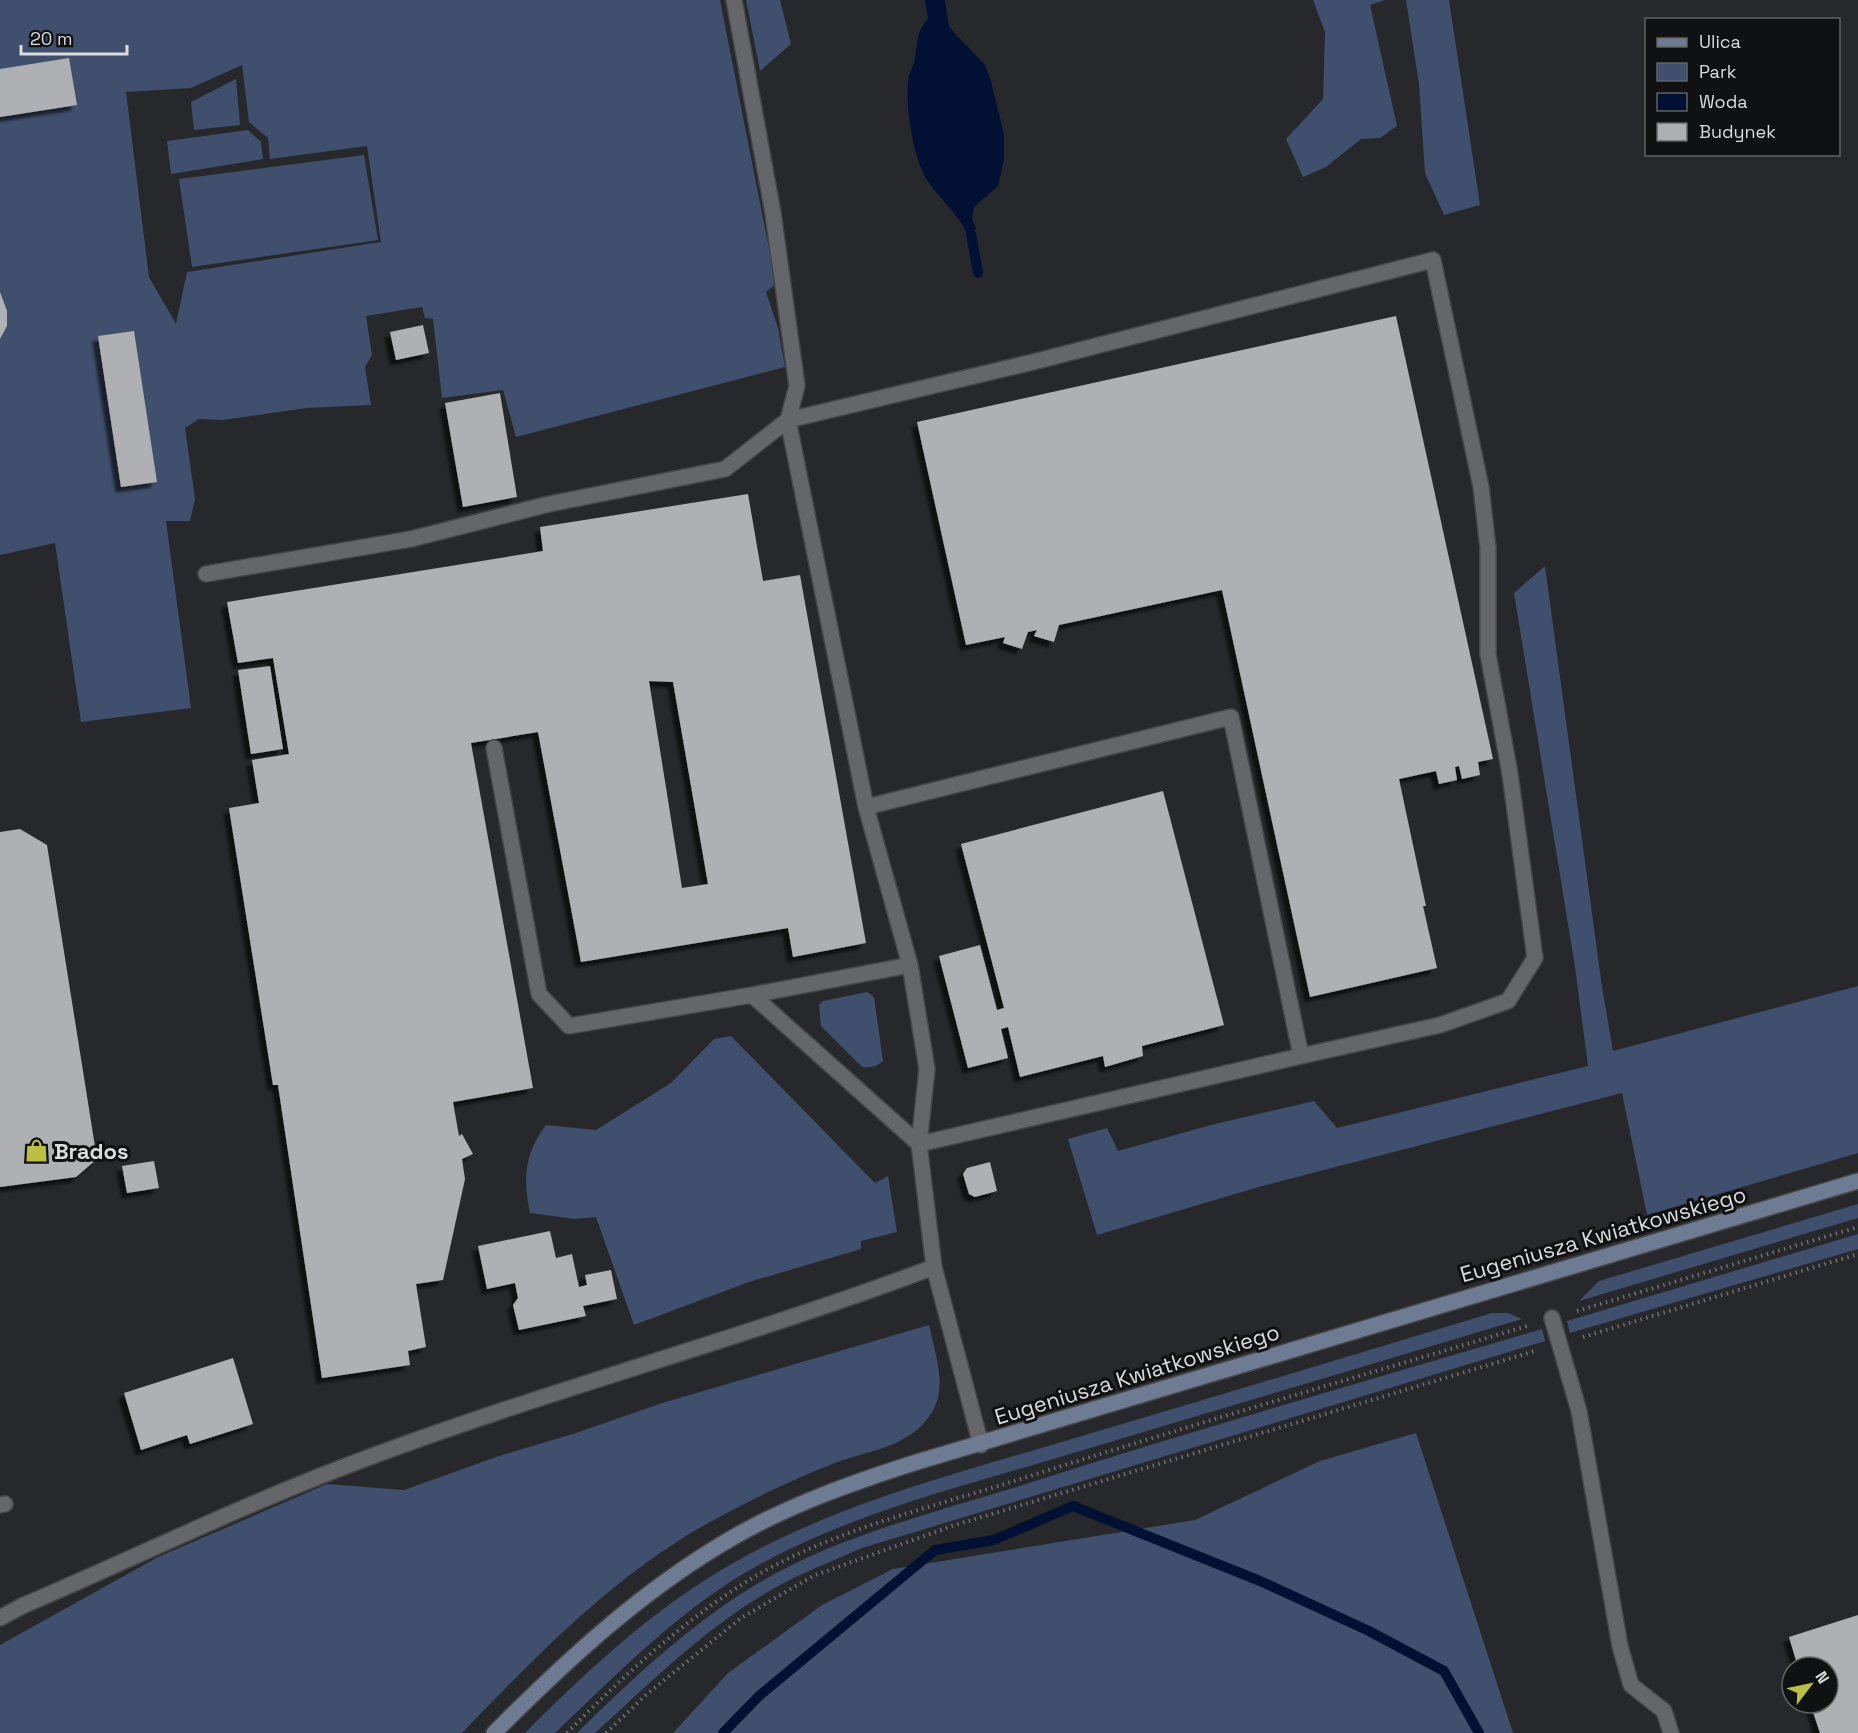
<svg xmlns="http://www.w3.org/2000/svg" width="1858" height="1733" viewBox="0 0 1858 1733" font-family="'Space Grotesk',sans-serif">
	<defs>
		<filter id="shadow"><feDropShadow dx="-5.5" dy="5.5" stdDeviation="1.5" flood-color="#0009"/></filter>
	</defs>
	<rect width="100%" height="100%" fill="#27282b"/>
	<!-- green -->
	<path fill="#3f4f6d" fill-rule="evenodd" d="M0 0H720L776 284 766 292 778 328 785 367 516 437 503 390 442 398 433 319 425 318 422 307 366 316 372 355 365 367 371 405 307 408 223 420 199 419 185 428 195 499 190 521H166L191 708 81 722 55 543 0 555ZM242 65 249 122 268 138 270 159 367 146 381 242 187 272 176 324 149 277 126 92 191 88Z
		M746 0H780L791 44 760 71Z
		M1313 0H1385L1370 5 1397 126 1380 138 1361 139 1326 167 1303 177 1286 139 1323 99 1325 32Z
		M1406 0H1449L1480 205 1444 215 1425 173 1419 84Z
		M236 79 240 125 194 130 191 102Z
		M248 130 261 142 263 159 171 174 167 141Z
		M364 155 378 240 192 267 179 179Z
		M1545 566 1602 987 1613 1051 1858 986V1153L1647 1215 1622 1093 1262 1186 1097 1235 1068 1139 1107 1128 1118 1151 1211 1125 1314 1101 1337 1128 1588 1066 1575 967 1514 593Z
		M867 992 874 997 883 1061C876 1067 871 1068 862 1067L821 1026 819 1005 823 1001Z
		M731 1036 875 1183 888 1176 897 1232 861 1241V1249L749 1282 634 1325 596 1217 575 1219 530 1213C523 1179 524 1154 546 1125L596 1130 671 1083 714 1039Z
		M1858 1204V1218L1579 1301 1599 1281Z
		M1858 1234V1249L1570 1333 1567 1321Z
		M1492 1313H1508L1522 1319C1372 1364 1221 1409 1070 1454 961 1487 847 1514 748 1571 676 1613 615 1676 555 1733H525C581 1677 638 1623 705 1580 817 1508 949 1476 1075 1438 1214 1397 1353 1355 1492 1313Z
		M929 1325C938 1366 952 1398 918 1429 894 1450 858 1453 830 1465 794 1479 757 1497 723 1515 621 1568 541 1651 462 1733H0V1645L158 1557 327 1484 404 1490 499 1456 576 1433 662 1403Z
		M1542 1329 1545 1341 862 1548C830 1562 796 1575 766 1593 703 1630 649 1684 595 1733H577C633 1678 693 1621 762 1581 843 1534 937 1512 1026 1484 1197 1429 1370 1380 1542 1329Z
		M1416 1433 1513 1733H673L728 1673 822 1605 893 1569 1195 1520 1320 1461Z"/>
	<!-- water -->
	<path fill="#021133" d="M925 0H945L949 27 985 65 991 81 1004 134V160L998 186 974 207 972 219 976 229 968 235C956 212 943 202 929 183 913 162 904 101 909 75 911 70 913 66 914 62 918 45 915 33 928 19Z"/>
	<g fill="none" stroke-linecap="round" stroke-linejoin="round">
		<!-- stream -->
		<path stroke="#021133" stroke-width="10" d="M971 234 978 273
			M723 1733 759 1696 935 1550 994 1540 1073 1506 1260 1581 1369 1631 1444 1671 1479 1733"/>
	</g>
	<!-- building -->
	<path fill="#aeb0b3" fill-rule="evenodd" filter="url(#shadow)" d="M69 58 77 105 0 117V69Z
		M0 292 7 311V326L0 339Z
		M1396 316 1493 759 1478 762 1480 775 1462 779 1459 766 1455 767 1457 780 1439 784 1436 771 1399 779 1426 906H1423L1437 968 1310 997 1222 590 1059 625 1054 642 1034 636 1037 630 1028 632 1022 649 1003 643 1005 637 966 645 917 422Z
		M423 325 429 353 396 360 390 332Z
		M134 331 157 482 121 487 98 336Z
		M500 393 517 497 463 507 445 403Z
		M748 494 763 581 800 575 866 943 793 957 788 928 581 962 538 732 471 743 533 1088 453 1102 459 1136 462 1134 473 1154 462 1159 465 1179 443 1280 416 1284 426 1347 408 1351 410 1365 322 1378 278 1085H273L229 808 259 803 252 760 289 754 273 658 238 663 227 602 543 551 540 527ZM649 681 673 682 708 884 682 888Z
		M270 666 283 749 251 754 238 670Z
		M1163 791 1224 1025 1142 1046 1143 1056 1105 1067 1103 1056 1020 1077 1008 1027 1001 1029 1008 1058 968 1068 939 956 980 945 997 1010 1004 1008 961 844Z
		M20 829 47 845 97 1159 76 1177 0 1187V832Z
		M154 1161 159 1188 127 1193 122 1166Z
		M990 1162 997 1191 975 1197 969 1194 963 1174 967 1168Z
		M550 1231 556 1258 572 1254 579 1287 587 1285 585 1275 611 1270 617 1299 583 1306 586 1316 519 1330 513 1305 518 1298 515 1283 487 1289 478 1246Z
		M233 1358 253 1424 190 1444 187 1435 141 1450 124 1393Z
		M1858 1615V1733H1820L1810 1703H1828V1667H1798L1789 1637Z"/>
	<g fill="none" stroke-linecap="round" stroke-linejoin="round">
		<defs>
			<path id="lane" d="M734 0 773 213 797 386 788 420 866 807 910 965 752 995
				M206 574 411 539 549 504 725 469 788 420 1029 363 1433 260 1481 487 1488 548V654L1510 774 1535 958 1508 1001 1440 1025 1301 1056
				M494 748 539 994 569 1026 752 995 919 1144 934 1267 981 1445
				M866 807 1231 717 1301 1056 919 1144 927 1069 910 965
				M1552 1318 1579 1411 1620 1646 1631 1685 1664 1711 1671 1733
				M0 1505 5 1504
				M22 1606C130 1560 236 1508 346 1466 539 1392 740 1340 934 1267"/>
			<path id="street" d="M0 1618 22 1606"/>
			<path id="secondary" d="M494 1733C567 1660 642 1590 732 1538 789 1505 854 1482 917 1462L1858 1181"/>
		</defs>
		<!-- lane casing -->
		<use href="#lane" stroke="#454648" stroke-width="18"/>
		<!-- street casing -->
		<use href="#street" stroke="#454648" stroke-width="18"/>
		<!-- secondary casing -->
		<use href="#secondary" stroke="#454648" stroke-width="18"/>
		<!-- path -->
		<path stroke="#6f7072" stroke-width="4" stroke-dasharray="1.5 4.5" stroke-linecap="butt" d="M1577 1311 1858 1227
			M1583 1337 1858 1254
			M567 1733C625 1674 688 1616 759 1574 836 1530 924 1509 1008 1483 1180 1428 1354 1378 1527 1326
			M606 1733 647 1694 741 1618 813 1576 952 1526 1535 1351"/>
		<!-- lane -->
		<use href="#lane" stroke="#646669" stroke-width="15"/>
		<!-- street -->
		<use href="#street" stroke="#646669" stroke-width="15"/>
		<!-- secondary -->
		<use href="#secondary" stroke="#6e7b92" stroke-width="15"/>
	</g>
	<!-- icons -->
	<defs>
		<symbol id="shop-bare" viewBox="-9 -9 18 18"><path d="M-5-2.5h2.3a2.7 3.5 0 0 1 5.4 0H5L5.5 6h-11ZM-1.5-2.5h3a1.5 2.3 0 0 0-3 0Z" fill="#bac045" stroke="#101112" stroke-width="2.5" paint-order="stroke"/></symbol>
	</defs>
	<g fill-rule="evenodd">
		<use href="#shop-bare" x="20" y="1134" width="33" height="33"/>
	</g>
	<g text-anchor="middle" dominant-baseline="central" stroke-width="6" stroke-linejoin="round" paint-order="stroke">
		<!-- poi labels -->
		<g font-size="22" font-weight="bold" fill="#dbdcde" stroke="#101112" text-anchor="start">
			<text x="54" y="1151">Brados</text>
		</g>
		<!-- street labels -->
		<g font-size="22" fill="#dbdcde" stroke="#101112">
			<text transform="translate(1603 1234) rotate(-16)">Eugeniusza Kwiatkowskiego</text>
			<text transform="translate(1137 1374) rotate(-17)">Eugeniusza Kwiatkowskiego</text>
		</g>
	</g>
	<!-- legend -->
	<rect x="1645" y="18" width="195" height="138" fill="#101112" stroke="#616264" stroke-width="1.5"/>
	<rect x="1657" y="38" width="30" height="9" fill="#6e7b92" stroke="#616264" stroke-width="1.5"/>
	<text x="1699" y="48" font-size="18" fill="#dbdcde">Ulica</text>
	<rect x="1657" y="63" width="30" height="18" fill="#3f4f6d" stroke="#616264" stroke-width="1.5"/>
	<text x="1699" y="78" font-size="18" fill="#dbdcde">Park</text>
	<rect x="1657" y="93" width="30" height="18" fill="#021133" stroke="#616264" stroke-width="1.5"/>
	<text x="1699" y="108" font-size="18" fill="#dbdcde">Woda</text>
	<rect x="1657" y="123" width="30" height="18" fill="#aeb0b3" stroke="#616264" stroke-width="1.5"/>
	<text x="1699" y="138" font-size="18" fill="#dbdcde">Budynek</text>
	<!-- north arrow -->
	<g transform="translate(1810 1685) rotate(58)"><circle r="28" fill="#101112" stroke="#616264" stroke-width="1.5"/>
	<path d="M0-4.5L10 22L0 15L-10 22Z" fill="#bac045"/>
	<text y="-9" font-size="16" font-weight="bold" text-anchor="middle" fill="#dbdcde">N</text>
	</g>
	<!-- scale -->
	<path d="M21 45v9h106v-9" fill="none" stroke="#dbdcde" stroke-width="3"/>
	<text x="30" y="45" font-size="18" fill="#dbdcde" stroke="#101112" stroke-width="4.5" paint-order="stroke">20 m</text>
</svg>
